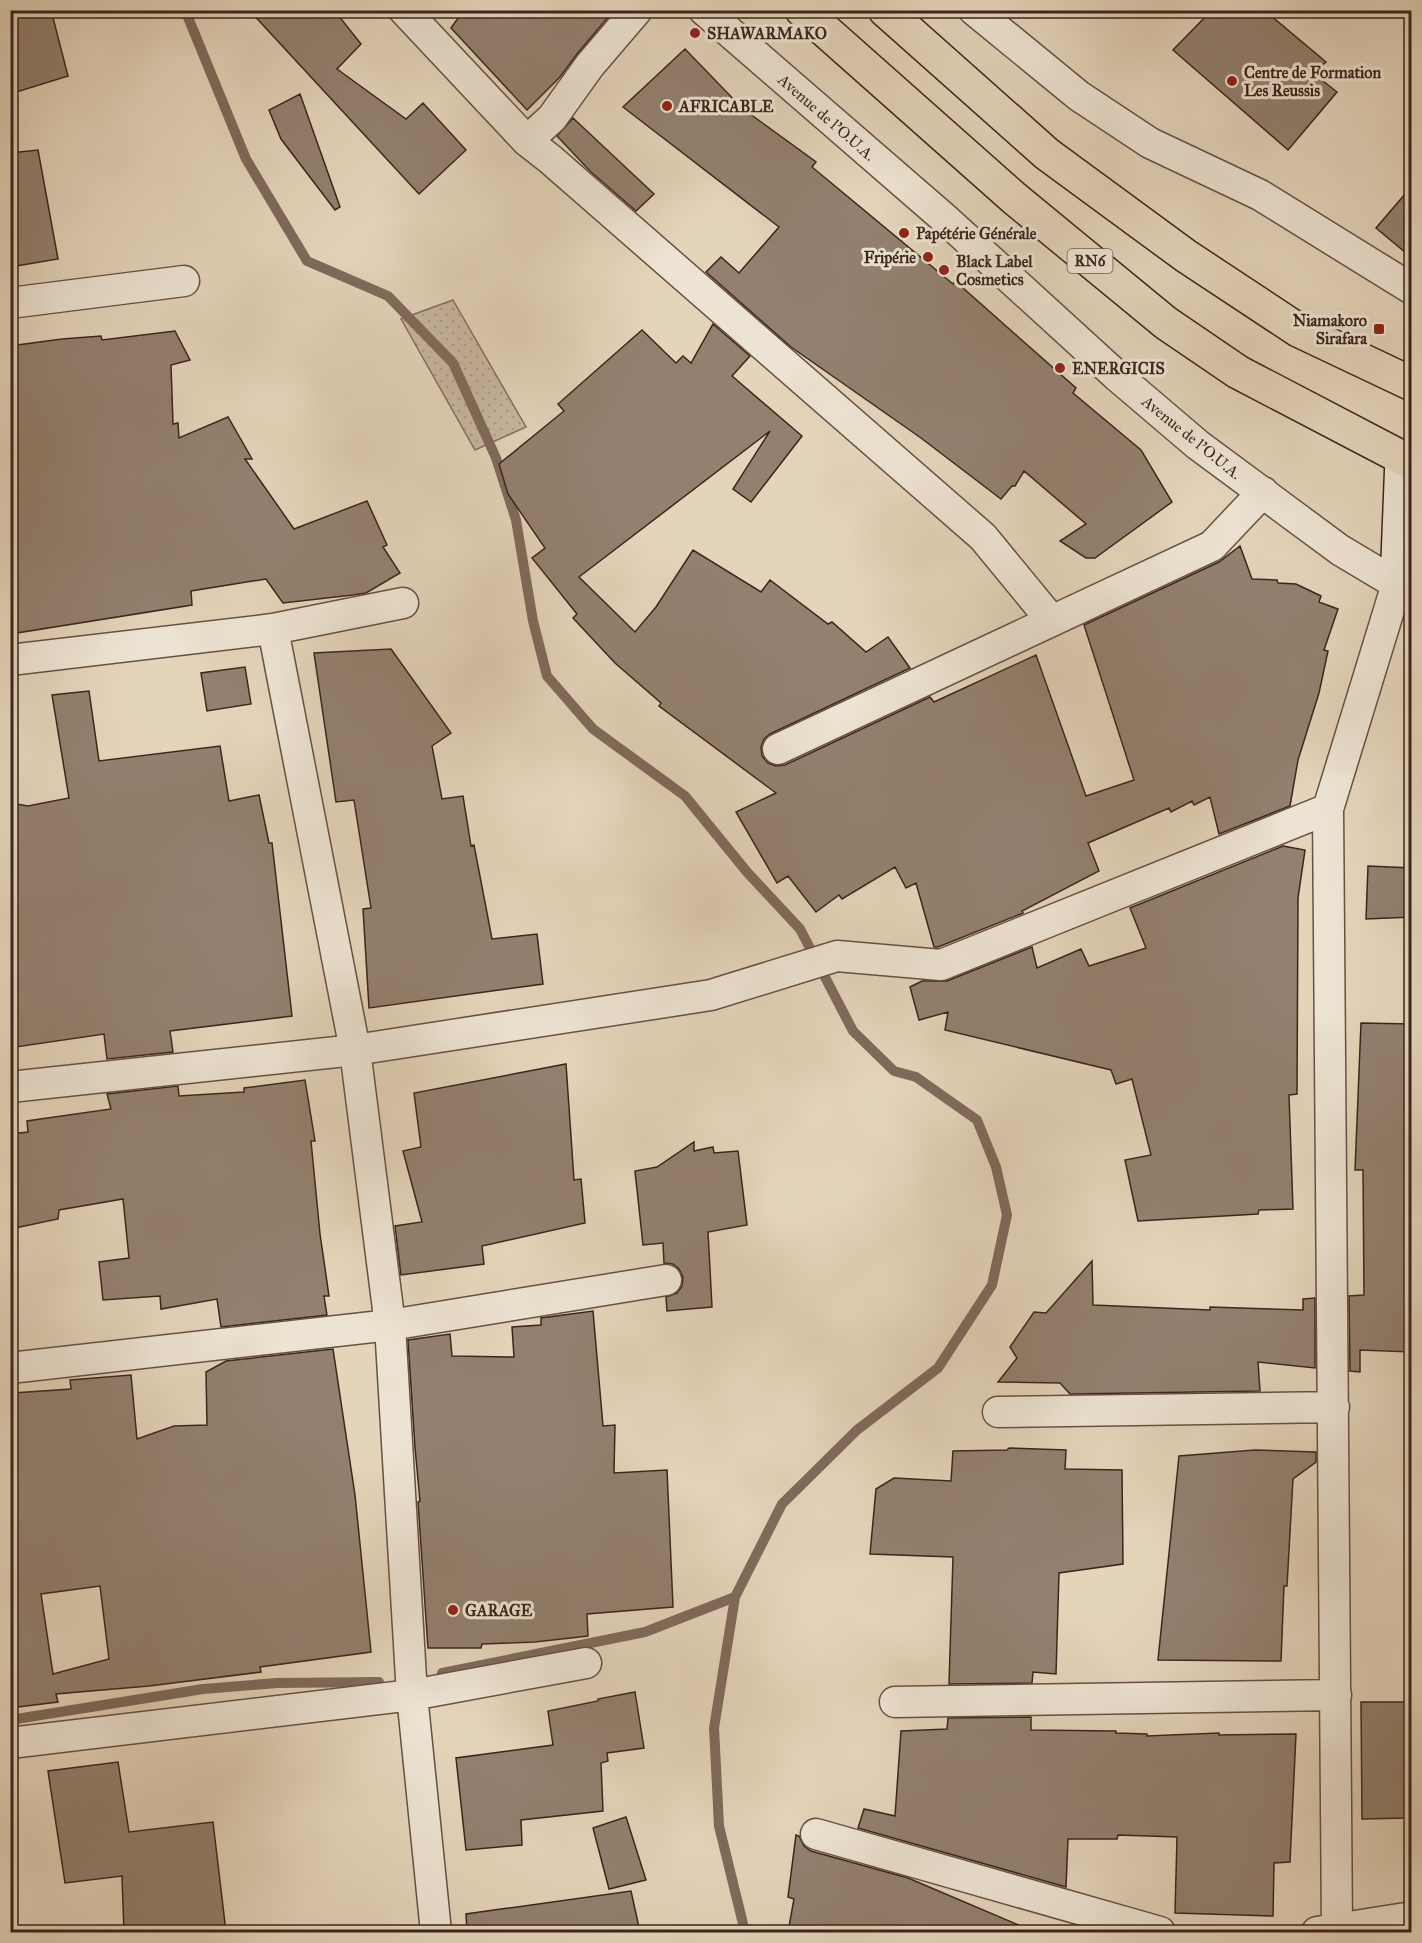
<svg xmlns="http://www.w3.org/2000/svg" width="1422" height="1943" font-family="'IM FELL Great Primer',serif">
	<style>
		.grass { fill: url(#grass-dots); stroke: #826e5e; stroke-width: 1.5 }
		.lines { fill: none; stroke-linecap: round; stroke-linejoin: round }
		.stream { stroke: #7f6a5b; stroke-width: 10 }
		.building { fill: #93806f; stroke: #3c251d; stroke-width: 1.5; fill-rule: evenodd }
		.street-casing { stroke: #665144; stroke-width: 33 }
		.secondary-casing { stroke: #3c251d; stroke-width: 36 }
		.highway-casing { stroke: #3c251d; stroke-width: 36 }
		.street { stroke: #ede3d2; stroke-width: 30 }
		.secondary { stroke: #ede3d2; stroke-width: 33 }
		.highway { stroke: #e4d4ba; stroke-width: 33 }
		.poi-dot { fill: #8f2418; stroke: #ede3d2; stroke-width: 2 }
		.labels { text-anchor: middle; stroke-width: 6; stroke-linejoin: round; paint-order: stroke }
		.shield { fill: #ede3d2; stroke: #715e53; stroke-width: 1.5 }
		.shield-label { font-size: 15px; font-weight: bold; fill: #3c251d }
		.poi-label { font-size: 16px; font-weight: bold; fill: #3c251d; stroke: #ede3d2; text-anchor: start }
		.street-label { font-size: 16px; fill: #3c251d; stroke: #ede3d2 }
	</style>
	<defs>
		<pattern id="grass-dots" width="8" height="8" patternUnits="userSpaceOnUse" patternTransform="scale(1.5)"><rect width="8" height="8" fill="#c7b69f"/><path d="M2 2h.1M6 6h.1" fill="none" stroke="#ac9c88" stroke-width="1.8" stroke-linecap="round"/></pattern>
	</defs>
	<rect width="100%" height="100%" fill="#e4d4ba"/>
	<filter id="stains"><feTurbulence type="fractalNoise" baseFrequency=".00333" numOctaves="4"/><feColorMatrix values="0 0 0 0 .2 0 0 0 0 .09 0 0 0 0 .02 0 0 0 .5 -.17"/></filter>
	<radialGradient id="worn" r=".72"><stop offset=".6" stop-color="#630" stop-opacity="0"/><stop offset="1" stop-color="#630" stop-opacity=".3"/></radialGradient>
	<!-- grass -->
	<path class="grass" d="M 453,300 L 526,427 L 475,450 L 401,319 Z"/>
	<g class="lines">
		<!-- stream -->
		<path class="stream" d="M 185,10 L 246,159 L 307,261 L 388,296 L 453,363 L 496,458 L 516,520 L 533,621 L 547,676 L 593,729 L 685,796 L 747,872 L 800,929 L 853,1031 L 894,1071 L 916,1077 L 977,1120 L 996,1167 L 1007,1215 L 992,1285 L 938,1368 L 857,1430 L 782,1504 L 735,1597 L 714,1728 L 719,1826 L 745,1932
			M 442,1673 L 645,1632 L 735,1597
			M 10,1720 L 203,1689 L 277,1683 L 379,1682"/>
	</g>
	<!-- building -->
	<path class="building" d="M 10,10 L 51,10 L 68,76 L 10,94 Z
		M 249,10 L 334,10 L 361,44 L 337,69 L 406,119 L 423,103 L 466,150 L 419,194 Z
		M 464,10 L 614,10 L 577,54 L 560,77 L 527,110 L 451,28 Z
		M 1212,10 L 1264,10 L 1326,62 L 1313,73 L 1337,92 L 1288,150 L 1173,50 Z
		M 685,49 L 742,108 L 816,162 L 812,167 L 953,284 L 955,281 L 1076,388 L 1073,393 L 1141,450 L 1172,502 L 1095,558 L 1086,558 L 1060,541 L 1086,524 L 1024,471 L 1015,486 L 1012,486 L 1001,499 L 921,438 L 791,347 L 706,272 L 721,257 L 739,273 L 779,227 L 623,107 Z
		M 300,94 L 340,207 L 335,210 L 281,139 L 269,110 Z
		M 573,118 L 654,194 L 636,211 L 590,171 L 557,136 Z
		M 38,150 L 58,259 L 10,267 L 10,153 Z
		M 1412,186 L 1412,258 L 1376,228 Z
		M 713,324 L 750,356 L 732,376 L 802,436 L 751,502 L 733,489 L 770,431 L 579,577 L 635,632 L 656,607 L 693,550 L 761,592 L 770,580 L 828,624 L 832,622 L 866,652 L 888,637 L 910,668 L 770,734 L 764,739 L 761,747 L 762,756 L 768,763 L 776,766 L 785,765 L 930,697 L 934,702 L 1036,655 L 1086,796 L 1134,780 L 1084,625 L 1219,562 L 1240,546 L 1252,579 L 1277,580 L 1278,583 L 1296,584 L 1321,596 L 1319,602 L 1338,609 L 1324,650 L 1328,651 L 1319,693 L 1298,760 L 1290,806 L 1219,834 L 1210,797 L 1194,805 L 1192,801 L 1171,812 L 1169,808 L 1088,843 L 1099,871 L 1022,911 L 1023,913 L 938,947 L 934,947 L 916,883 L 906,888 L 895,867 L 842,899 L 839,895 L 816,912 L 788,876 L 777,883 L 736,812 L 776,793 L 659,706 L 661,703 L 615,663 L 573,618 L 577,614 L 532,558 L 545,548 L 508,494 L 499,464 L 564,411 L 558,404 L 642,330 L 676,363 L 683,356 L 691,363 Z
		M 175,331 L 190,360 L 171,365 L 173,424 L 178,423 L 179,438 L 228,417 L 252,459 L 245,459 L 294,529 L 367,501 L 387,545 L 383,547 L 400,573 L 366,593 L 353,595 L 283,603 L 266,579 L 191,591 L 192,605 L 10,634 L 10,346 L 62,339 L 101,336 L 102,340 Z
		M 391,649 L 451,733 L 432,746 L 442,799 L 463,796 L 471,846 L 474,845 L 492,939 L 537,934 L 543,984 L 369,1008 L 363,909 L 371,908 L 354,800 L 336,802 L 314,653 Z
		M 245,667 L 251,704 L 207,711 L 201,673 Z
		M 89,691 L 99,761 L 220,746 L 229,801 L 259,795 L 269,843 L 272,843 L 292,1016 L 170,1031 L 173,1052 L 107,1059 L 104,1034 L 16,1047 L 10,1004 L 10,803 L 28,806 L 69,798 L 52,695 Z
		M 1283,846 L 1305,850 L 1298,898 L 1297,1094 L 1289,1095 L 1293,1209 L 1259,1210 L 1258,1214 L 1138,1221 L 1125,1160 L 1151,1155 L 1132,1079 L 1116,1084 L 1111,1070 L 945,1030 L 948,1012 L 919,1020 L 910,987 L 922,981 L 947,981 L 1032,947 L 1037,968 L 1081,949 L 1089,966 L 1146,948 L 1130,908 Z
		M 1368,866 L 1412,868 L 1412,917 L 1366,919 Z
		M 1361,1023 L 1412,1024 L 1412,1352 L 1360,1350 L 1360,1372 L 1350,1371 L 1349,1296 L 1364,1295 L 1363,1170 L 1355,1170 Z
		M 566,1064 L 574,1180 L 581,1179 L 585,1223 L 482,1246 L 484,1264 L 401,1275 L 395,1226 L 422,1222 L 403,1151 L 421,1147 L 414,1093 Z
		M 305,1080 L 315,1141 L 311,1141 L 320,1234 L 329,1296 L 324,1296 L 327,1315 L 221,1327 L 217,1299 L 161,1309 L 160,1296 L 103,1300 L 99,1262 L 129,1258 L 123,1199 L 59,1210 L 58,1219 L 10,1229 L 10,1134 L 28,1132 L 27,1121 L 111,1109 L 107,1094 L 178,1086 L 179,1096 L 244,1092 L 244,1088 Z
		M 694,1142 L 694,1151 L 713,1147 L 714,1153 L 738,1151 L 747,1225 L 708,1232 L 712,1307 L 667,1311 L 666,1297 L 677,1293 L 682,1286 L 683,1277 L 679,1269 L 673,1264 L 664,1263 L 663,1243 L 643,1245 L 635,1171 L 657,1167 Z
		M 1092,1261 L 1093,1305 L 1210,1310 L 1210,1307 L 1303,1310 L 1303,1299 L 1315,1298 L 1315,1368 L 1258,1362 L 1260,1391 L 1070,1394 L 1060,1383 L 998,1382 L 1017,1358 L 1010,1347 L 1034,1312 L 1046,1313 Z
		M 593,1311 L 603,1426 L 615,1425 L 614,1473 L 667,1470 L 673,1607 L 587,1614 L 588,1636 L 535,1642 L 482,1644 L 481,1648 L 428,1648 L 418,1502 L 420,1501 L 415,1448 L 408,1340 L 450,1334 L 452,1356 L 514,1357 L 512,1327 L 541,1325 L 541,1318 Z
		M 333,1349 L 355,1495 L 371,1652 L 260,1667 L 261,1672 L 149,1686 L 56,1694 L 58,1702 L 10,1708 L 10,1514 L 16,1513 L 12,1421 L 15,1421 L 13,1393 L 71,1389 L 70,1380 L 131,1375 L 137,1439 L 174,1426 L 207,1425 L 206,1372 L 226,1361 ZM 100,1586 L 109,1659 L 53,1674 L 41,1594 Z
		M 1009,1448 L 1066,1450 L 1065,1469 L 1122,1470 L 1123,1564 L 1059,1573 L 1056,1674 L 1033,1672 L 1032,1683 L 949,1684 L 953,1557 L 870,1554 L 876,1489 L 894,1478 L 951,1481 L 953,1451 L 1007,1450 Z
		M 1255,1450 L 1316,1452 L 1316,1462 L 1293,1479 L 1287,1586 L 1284,1586 L 1281,1661 L 1158,1660 L 1179,1456 Z
		M 635,1692 L 644,1748 L 607,1753 L 608,1761 L 601,1763 L 603,1811 L 521,1820 L 522,1845 L 466,1850 L 456,1758 L 553,1745 L 548,1711 L 598,1701 L 598,1699 Z
		M 1361,1702 L 1406,1702 L 1408,1818 L 1362,1819 Z
		M 1031,1717 L 1031,1730 L 1116,1731 L 1116,1733 L 1147,1734 L 1147,1736 L 1219,1733 L 1219,1735 L 1296,1734 L 1290,1862 L 1274,1863 L 1273,1916 L 1175,1913 L 1177,1837 L 1118,1835 L 1117,1839 L 1068,1839 L 1066,1887 L 858,1828 L 864,1809 L 895,1816 L 901,1731 L 947,1729 L 948,1718 Z
		M 118,1762 L 129,1832 L 213,1822 L 226,1932 L 124,1932 L 122,1876 L 65,1883 L 48,1771 Z
		M 626,1817 L 646,1880 L 609,1889 L 593,1828 Z
		M 796,1835 L 799,1836 L 804,1846 L 811,1851 L 908,1878 L 1035,1932 L 788,1932 L 794,1899 L 788,1897 Z
		M 631,1891 L 640,1932 L 467,1932 L 466,1914 Z"/>
	<g class="lines">
		<defs>
			<path id="street" d="M 404,10 L 527,141
				M 637,10 L 590,65 L 552,118 L 527,141 L 550,159 L 983,537 L 1052,621
				M 974,10 L 1079,96 L 1150,143 L 1260,195 L 1412,289
				M 10,303 L 184,281
				M 273,629 L 355,1050 L 390,1325 L 412,1695 L 436,1932
				M 10,660 L 273,629 L 403,603
				M 778,749 L 1212,546 L 1263,492
				M 1328,809 L 1337,1930
				M 10,1087 L 355,1050 L 711,995 L 837,956 L 941,965 L 1328,809 L 1397,584 L 1340,550 L 1198,445 L 1117,376 L 944,218 L 704,10
				M 10,1368 L 390,1325 L 666,1280
				M 998,1412 L 1334,1407
				M 895,1702 L 1336,1695
				M 10,1743 L 412,1695 L 586,1663
				M 816,1834 L 1160,1932
				M 1317,1932 L 1412,1917"/>
			<path id="secondary" d="M 1402,458 L 1397,584 L 1412,595"/>
			<path id="highway" d="M 802,10 L 1014,198 L 1166,323 L 1238,372 L 1412,463
				M 885,10 L 1047,154 L 1186,256 L 1298,330 L 1412,384"/>
		</defs>
		<!-- street casing -->
		<use href="#street" class="street-casing"/>
		<!-- secondary casing -->
		<use href="#secondary" class="secondary-casing"/>
		<!-- highway casing -->
		<use href="#highway" class="highway-casing"/>
		<!-- street -->
		<use href="#street" class="street"/>
		<!-- secondary -->
		<use href="#secondary" class="secondary"/>
		<!-- highway -->
		<use href="#highway" class="highway"/>
	</g>
	<!-- markers -->
	<g class="poi-dot">
		<circle cx="695" cy="33" r="6"/>
		<circle cx="1232" cy="81" r="6"/>
		<circle cx="667" cy="106" r="6"/>
		<circle cx="904" cy="233" r="6"/>
		<circle cx="928" cy="257" r="6"/>
		<circle cx="944" cy="270" r="6"/>
		<rect x="1373" y="323" width="12" height="12" rx="3"/>
		<circle cx="1060" cy="368" r="6"/>
		<circle cx="453" cy="1610" r="6"/>
	</g>
	<g class="labels">
		<!-- shield labels -->
		<rect class="shield" x="1067.5" y="249" width="45" height="24" rx="4.5"/>
		<g class="shield-label">
			<text x="1090" y="266">RN6</text>
		</g>
		<!-- poi labels -->
		<g class="poi-label">
			<text x="707" y="39">SHAWARMAKO</text>
			<text x="1244" y="78">Centre de Formation<tspan x="1244" dy="18">Les Reussis</tspan></text>
			<text x="679" y="112">AFRICABLE</text>
			<text x="916" y="239">Papétérie Générale</text>
			<text x="916" y="263" text-anchor="end">Fripérie</text>
			<text x="956" y="267">Black Label<tspan x="956" dy="18">Cosmetics</tspan></text>
			<text x="1367" y="326" text-anchor="end">Niamakoro<tspan x="1367" dy="18">Sirafara</tspan></text>
			<text x="1072" y="374">ENERGICIS</text>
			<text x="465" y="1616">GARAGE</text>
		</g>
		<!-- street labels -->
		<g class="street-label">
			<text transform="translate(827 117) rotate(41)" y="6">Avenue de l'O.U.A.</text>
			<text transform="translate(1192 437) rotate(39)" y="6">Avenue de l'O.U.A.</text>
		</g>
	</g>
	<!-- margin -->
	<rect width="1422" height="1943" fill="none" stroke="#e4d4ba" stroke-width="36"/>
	<rect x="12" y="12" width="1398" height="1919" fill="none" stroke="#3c251d" stroke-width="3"/>
	<rect x="18" y="18" width="1386" height="1907" fill="none" stroke="#3c251d" stroke-width="1.5"/>
	<rect width="100%" height="100%" filter="url(#stains)"/>
	<rect width="100%" height="100%" fill="url(#worn)"/>
</svg>
